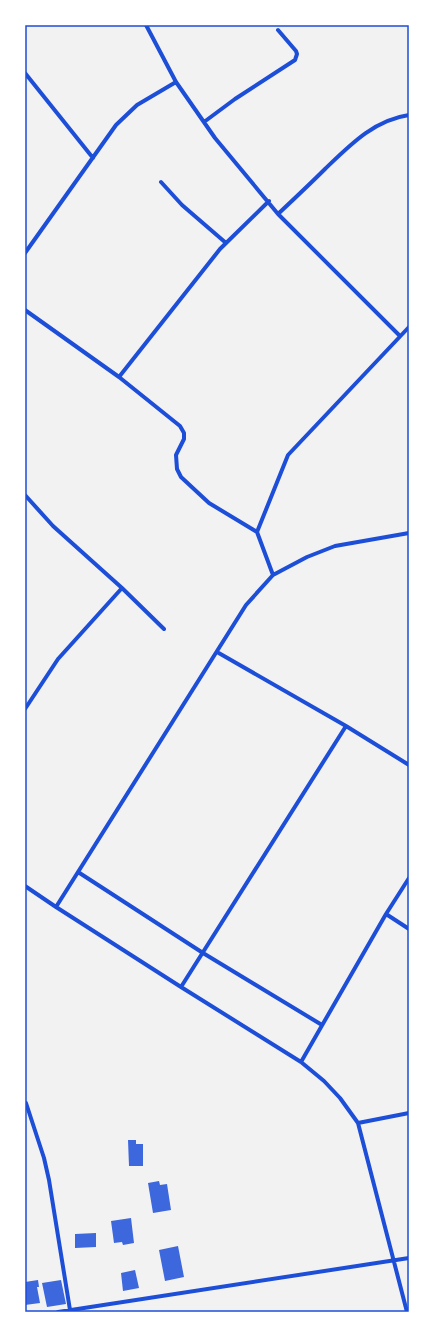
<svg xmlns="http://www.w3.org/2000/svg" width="434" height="1337" font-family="'Open Sans',sans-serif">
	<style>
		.building { fill: #3d67dc }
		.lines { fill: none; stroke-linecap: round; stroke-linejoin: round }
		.minor { stroke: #1d4ed8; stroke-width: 4 }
		.neatline { fill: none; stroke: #1d4ed8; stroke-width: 1.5 }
	</style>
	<rect width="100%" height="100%" fill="#f2f2f2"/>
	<!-- building -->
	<path class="building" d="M 128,1140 L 136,1140 L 136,1144 L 143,1144 L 143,1166 L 129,1166 Z
		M 159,1181 L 160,1185 L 167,1184 L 171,1210 L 153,1213 L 148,1183 Z
		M 131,1218 L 134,1243 L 123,1245 L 122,1242 L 114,1243 L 111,1221 Z
		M 96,1233 L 96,1247 L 75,1248 L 75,1234 Z
		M 178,1246 L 184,1277 L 165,1281 L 159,1250 Z
		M 135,1270 L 139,1288 L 123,1291 L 121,1273 Z
		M 38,1280 L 39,1287 L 37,1287 L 40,1303 L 25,1305 L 25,1282 Z
		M 61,1280 L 66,1304 L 47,1307 L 42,1283 Z"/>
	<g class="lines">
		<!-- minor -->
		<path class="minor" d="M 146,25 L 176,82 L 215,138 L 278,214 L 400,336
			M 25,73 L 93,158
			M 204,122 L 235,99 L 295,60 L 297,54 L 296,51 L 278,30
			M 161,182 L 182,205 L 226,243
			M 278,214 C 294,199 310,184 325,169 C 350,145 374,120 409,115
			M 25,253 L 116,125 L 137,105 L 176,82
			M 25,310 L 119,377 L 180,426 L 184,433 L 184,439 L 176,455 L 177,469 L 181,477 L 209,503 L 257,532
			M 119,377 L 220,249 L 269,201
			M 25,495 L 53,526 L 122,588 L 164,629
			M 273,575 L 257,532 L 288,455 L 409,327
			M 217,652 L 346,726 L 409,765
			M 25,709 L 58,659 L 122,588
			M 78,872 L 203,953 L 322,1025
			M 25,886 L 56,907 L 181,987 L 301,1062 L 324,1081 L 340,1098 L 358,1123 L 407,1312
			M 56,907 L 246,605 L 273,575 L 307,557 L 335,546 L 409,533
			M 386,914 L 409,929
			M 181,987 L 346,726
			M 301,1062 L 386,914 L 409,878
			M 26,1103 L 44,1158 L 49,1180 L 70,1310
			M 358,1123 L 409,1113
			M 58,1312 L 409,1258"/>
	</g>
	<!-- border -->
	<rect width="434" height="1337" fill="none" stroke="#ffffff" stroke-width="52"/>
	<rect x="26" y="26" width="382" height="1285" class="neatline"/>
</svg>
